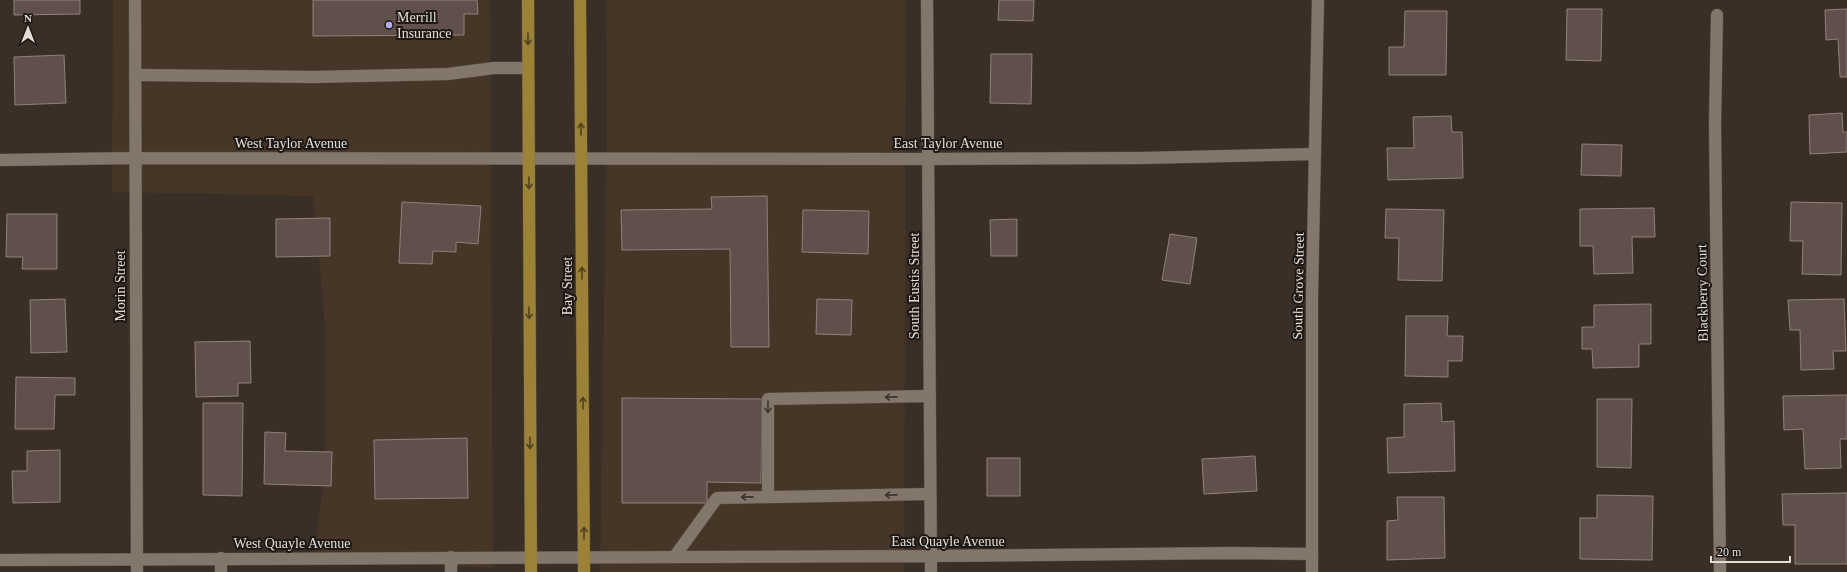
<svg xmlns="http://www.w3.org/2000/svg" width="1847" height="572" font-family="'Times New Roman',serif">
	<style>
		.built { fill: #463627 }
		.building { fill: #60504c; stroke: #92807b }
		.lines { fill: none; stroke-linecap: round; stroke-linejoin: round }
		.service-casing { stroke: #584e46; stroke-width: 13 }
		.minor-casing { stroke: #584e46; stroke-width: 13 }
		.tertiary-casing { stroke: #584e46; stroke-width: 13 }
		.primary-casing { stroke: #584e46; stroke-width: 13 }
		.service { stroke: #83776b; stroke-width: 12 }
		.minor { stroke: #83776b; stroke-width: 12 }
		.tertiary { stroke: #83776b; stroke-width: 12 }
		.primary { stroke: #9c8235; stroke-width: 12 }
		.oneway { stroke: #504221 }
		.oneway2 { stroke: #3c342e }
		.poi-dot { fill: #b2adf9; stroke: #1d1814; stroke-width: 1.5 }
		.labels { text-anchor: middle; stroke-width: 4; stroke-linejoin: round; paint-order: stroke }
		.poi-label { font-size: 14px; fill: #e4dcd6; stroke: #1d1814; text-anchor: start }
		.street-label { font-size: 14px; fill: #e4dcd6; stroke: #1d1814 }
	</style>
	<rect width="100%" height="100%" fill="#3a2f26"/>
	<!-- built -->
	<path class="built" d="M 113,0 L 490,0 L 493,568 L 314,559 L 325,469 L 325,324 L 313,196 L 112,192 Z
		M 606,0 L 906,0 L 904,572 L 600,572 L 607,117 Z"/>
	<!-- building -->
	<path class="building" d="M 14,0 L 80,0 L 80,14 L 14,15 Z
		M 313,0 L 477,0 L 478,14 L 464,14 L 464,35 L 313,36 Z
		M 999,0 L 1034,0 L 1033,21 L 998,20 Z
		M 1567,9 L 1602,9 L 1601,61 L 1566,60 Z
		M 1847,9 L 1847,77 L 1840,77 L 1838,39 L 1826,40 L 1825,10 Z
		M 1405,11 L 1447,11 L 1446,75 L 1389,75 L 1389,47 L 1404,47 Z
		M 991,54 L 1032,54 L 1031,104 L 990,103 Z
		M 64,55 L 66,103 L 15,105 L 14,57 Z
		M 1842,113 L 1843,132 L 1847,132 L 1847,152 L 1810,154 L 1809,115 Z
		M 1451,116 L 1452,132 L 1462,132 L 1463,178 L 1388,180 L 1387,148 L 1414,148 L 1413,117 Z
		M 1582,144 L 1622,145 L 1621,176 L 1581,175 Z
		M 767,196 L 769,347 L 731,347 L 730,249 L 622,250 L 621,210 L 712,209 L 711,197 Z
		M 402,202 L 481,206 L 478,244 L 456,242 L 456,252 L 433,251 L 432,264 L 399,263 Z
		M 1791,202 L 1842,203 L 1841,275 L 1802,274 L 1803,241 L 1790,241 Z
		M 1654,208 L 1655,237 L 1632,237 L 1633,273 L 1594,274 L 1593,246 L 1580,246 L 1580,209 Z
		M 1386,209 L 1444,210 L 1442,281 L 1398,280 L 1399,238 L 1385,238 Z
		M 803,210 L 869,211 L 868,254 L 802,252 Z
		M 7,214 L 57,214 L 57,269 L 22,269 L 23,257 L 6,257 Z
		M 330,218 L 330,256 L 276,257 L 276,219 Z
		M 1017,219 L 1017,256 L 991,256 L 990,220 Z
		M 1170,234 L 1197,238 L 1190,284 L 1162,280 Z
		M 65,299 L 67,352 L 31,353 L 30,300 Z
		M 817,299 L 852,300 L 851,335 L 816,334 Z
		M 1844,299 L 1846,351 L 1833,351 L 1834,369 L 1801,370 L 1800,330 L 1790,330 L 1788,300 Z
		M 1651,304 L 1651,344 L 1639,344 L 1639,367 L 1593,368 L 1592,349 L 1582,349 L 1582,327 L 1594,327 L 1594,305 Z
		M 1406,316 L 1448,316 L 1447,336 L 1463,336 L 1462,361 L 1448,361 L 1448,377 L 1405,376 Z
		M 250,341 L 251,383 L 238,383 L 238,396 L 196,397 L 195,342 Z
		M 16,377 L 75,378 L 75,395 L 55,395 L 54,429 L 15,429 Z
		M 1847,395 L 1847,439 L 1840,439 L 1841,468 L 1805,469 L 1803,429 L 1784,430 L 1783,396 Z
		M 622,398 L 762,399 L 761,483 L 707,482 L 707,503 L 622,503 Z
		M 1597,399 L 1632,399 L 1631,468 L 1597,467 Z
		M 203,403 L 243,403 L 242,496 L 203,495 Z
		M 1441,403 L 1442,422 L 1454,421 L 1455,471 L 1388,473 L 1387,438 L 1404,437 L 1404,404 Z
		M 265,432 L 286,433 L 285,451 L 332,452 L 331,486 L 264,484 Z
		M 467,438 L 468,498 L 375,499 L 374,440 Z
		M 60,450 L 60,502 L 13,503 L 12,471 L 27,471 L 27,451 Z
		M 1255,456 L 1257,491 L 1204,494 L 1202,459 Z
		M 987,458 L 1020,458 L 1020,496 L 987,496 Z
		M 1847,493 L 1847,564 L 1795,564 L 1795,525 L 1783,525 L 1782,494 Z
		M 1597,495 L 1653,496 L 1652,560 L 1580,559 L 1580,518 L 1597,518 Z
		M 1397,497 L 1444,497 L 1445,558 L 1387,560 L 1387,521 L 1398,520 Z"/>
	<g class="lines">
		<defs>
			<path id="service" d="M 135,75 L 313,77 L 448,74 L 494,68 L 528,68
				M 768,497 L 768,399 L 930,396
				M 675,556 L 717,498 L 930,494
				M 221,558 L 221,572
				M 451,572 L 451,557"/>
			<path id="minor" d="M 135,0 L 137,572
				M 927,0 L 931,572
				M 1717,15 L 1715,124 L 1720,572
				M 0,160 L 135,158 L 928,159 L 1141,158 L 1315,154
				M 0,560 L 931,556 L 1232,553 L 1312,554"/>
			<path id="tertiary" d="M 1312,572 L 1312,297 L 1318,0"/>
			<path id="primary" d="M 528,0 L 531,572
				M 580,0 L 584,572"/>
		</defs>
		<!-- service casing -->
		<use href="#service" class="service-casing"/>
		<!-- minor casing -->
		<use href="#minor" class="minor-casing"/>
		<!-- tertiary casing -->
		<use href="#tertiary" class="tertiary-casing"/>
		<!-- primary casing -->
		<use href="#primary" class="primary-casing"/>
		<!-- service -->
		<use href="#service" class="service"/>
		<!-- minor -->
		<use href="#minor" class="minor"/>
		<!-- tertiary -->
		<use href="#tertiary" class="tertiary"/>
		<!-- primary -->
		<use href="#primary" class="primary"/>
	</g>
	<!-- one-way arrows -->
	<defs><path id="oneway-shaft" d="M-6 0H5M1.5-3L5.5 0L1.5 3" fill="none" stroke-width="1.6" stroke-linecap="round" stroke-linejoin="round"/></defs>
	<g class="oneway">
		<use href="#oneway-shaft" transform="translate(528 39) rotate(90)"/>
		<use href="#oneway-shaft" transform="translate(581 129) rotate(-90)"/>
		<use href="#oneway-shaft" transform="translate(529 183) rotate(90)"/>
		<use href="#oneway-shaft" transform="translate(582 273) rotate(-90)"/>
		<use href="#oneway-shaft" transform="translate(529 313) rotate(90)"/>
		<use href="#oneway-shaft" transform="translate(583 403) rotate(-90)"/>
		<use href="#oneway-shaft" transform="translate(530 443) rotate(90)"/>
		<use href="#oneway-shaft" transform="translate(584 533) rotate(-90)"/>
	</g>
	<g class="oneway2">
		<use href="#oneway-shaft" transform="translate(891 397) rotate(179)"/>
		<use href="#oneway-shaft" transform="translate(768 407) rotate(90)"/>
		<use href="#oneway-shaft" transform="translate(891 495) rotate(179)"/>
		<use href="#oneway-shaft" transform="translate(747 497) rotate(179)"/>
	</g>
	<!-- markers -->
	<circle class="poi-dot" cx="389" cy="25" r="4"/>
	<g class="labels">
		<!-- poi labels -->
		<g class="poi-label">
			<text x="397" y="22">Merrill<tspan x="397" dy="16">Insurance</tspan></text>
		</g>
		<!-- street labels -->
		<g class="street-label">
			<text x="291" y="148">West Taylor Avenue</text>
			<text x="948" y="148">East Taylor Avenue</text>
			<text transform="translate(120 286) rotate(-90)" y="5">Morin Street</text>
			<text transform="translate(567 286) rotate(-90)" y="5">Bay Street</text>
			<text transform="translate(914 286) rotate(-90)" y="5">South Eustis Street</text>
			<text transform="translate(1298 286) rotate(-89)" y="5">South Grove Street</text>
			<text transform="translate(1702 293) rotate(-91)" y="5">Blackberry Court</text>
			<text x="948" y="546">East Quayle Avenue</text>
			<text x="292" y="548">West Quayle Avenue</text>
		</g>
	</g>
	<!-- north arrow -->
	<g transform="translate(28 28)" stroke="#1d1814" stroke-width="3" paint-order="stroke">
	<path d="M0-3L7 15L0 10L-7 15Z" fill="#e4dcd6"/>
	<text y="-6" font-size="11" font-weight="bold" text-anchor="middle" fill="#e4dcd6">N</text>
	</g>
	<!-- scale -->
	<path d="M1711 556v6h79v-6" fill="none" stroke="#e4dcd6" stroke-width="2"/>
	<text x="1717" y="556" font-size="12" fill="#e4dcd6" stroke="#1d1814" stroke-width="3" paint-order="stroke">20 m</text>
</svg>
